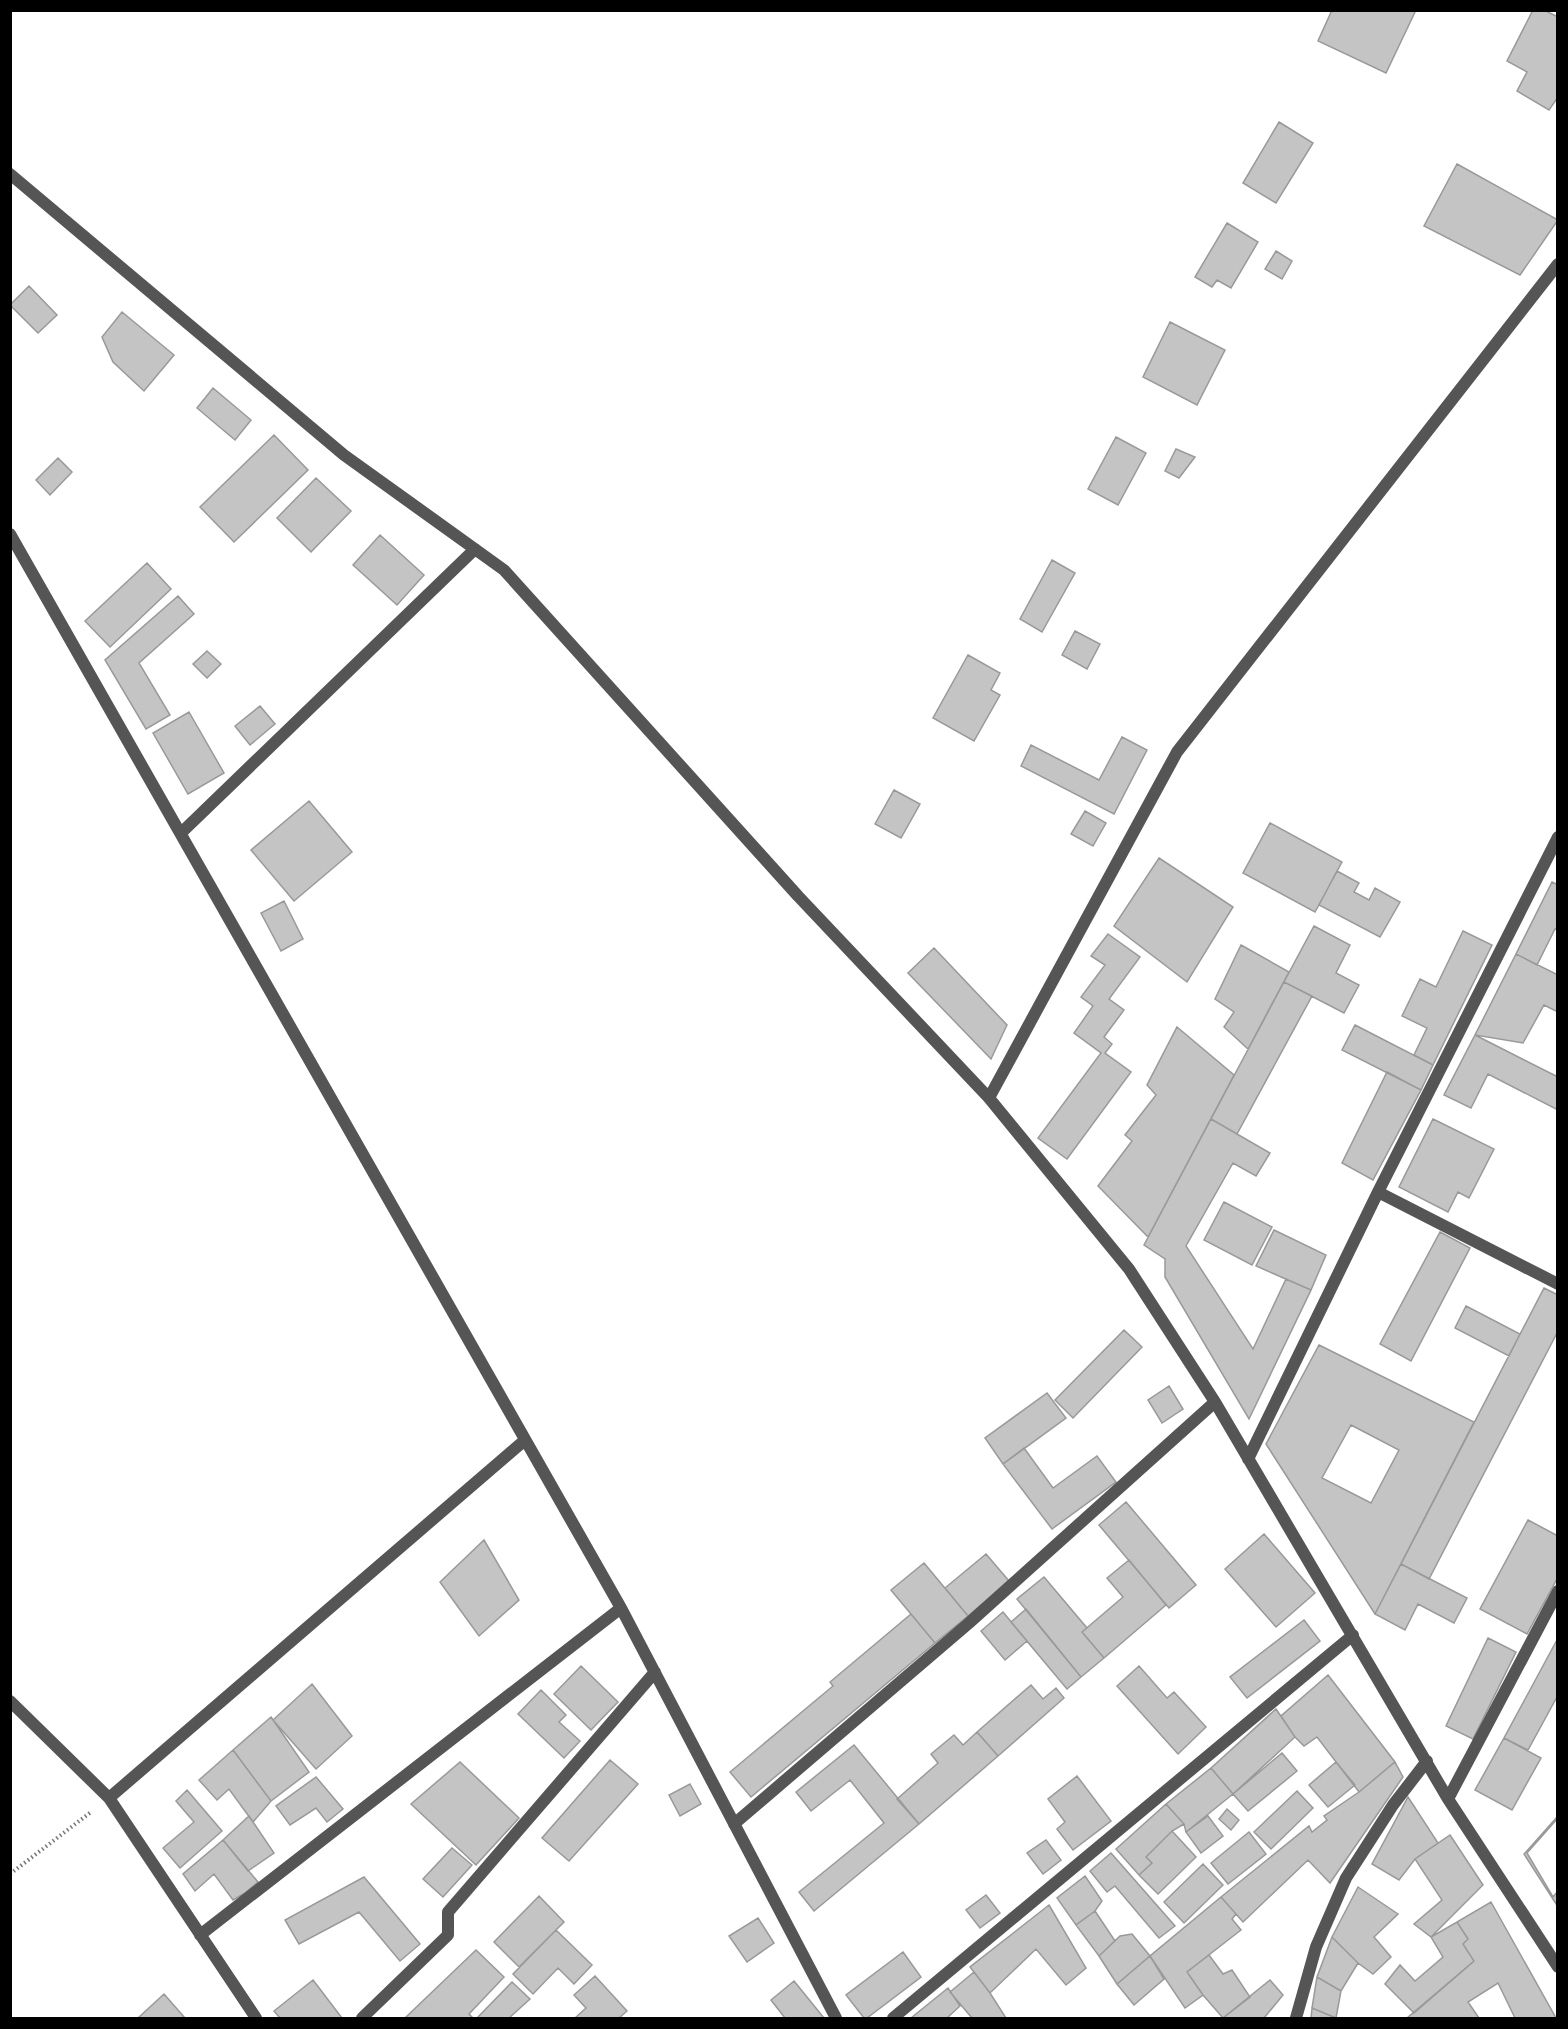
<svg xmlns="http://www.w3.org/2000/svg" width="1568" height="2029" font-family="'Roboto Condensed',sans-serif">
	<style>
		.building { fill: #c4c4c4; stroke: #999; stroke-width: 1.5; fill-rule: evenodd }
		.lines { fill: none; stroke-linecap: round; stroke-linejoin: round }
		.path { stroke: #777; stroke-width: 4; stroke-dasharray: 1.5 3; stroke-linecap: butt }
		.minor { stroke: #555; stroke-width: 12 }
	</style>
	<rect width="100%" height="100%" fill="#fff"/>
	<!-- building -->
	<path class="building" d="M 1332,10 L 1416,10 L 1386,73 L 1318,41 Z
		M 1533,10 L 1544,10 L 1558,17 L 1558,97 L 1549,110 L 1517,91 L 1527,72 L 1507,61 Z
		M 1279,122 L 1313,143 L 1276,203 L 1243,183 Z
		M 1457,164 L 1558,220 L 1520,275 L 1424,226 Z
		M 1227,223 L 1258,242 L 1231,288 L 1217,280 L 1212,287 L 1195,277 Z
		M 1276,251 L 1292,261 L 1282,279 L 1265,269 Z
		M 29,286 L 57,315 L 38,333 L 10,305 Z
		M 122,312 L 174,355 L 144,391 L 113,362 L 102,337 Z
		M 1170,322 L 1225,350 L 1197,405 L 1143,377 Z
		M 213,388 L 251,420 L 235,440 L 197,408 Z
		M 274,435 L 308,470 L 234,542 L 200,507 Z
		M 1116,437 L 1146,453 L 1118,505 L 1088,489 Z
		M 1176,449 L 1195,457 L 1179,478 L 1165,471 Z
		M 58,458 L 72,472 L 50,495 L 36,480 Z
		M 316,478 L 351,511 L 311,552 L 277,518 Z
		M 380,535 L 424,575 L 397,605 L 353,565 Z
		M 1052,560 L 1075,573 L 1042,632 L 1020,619 Z
		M 147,563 L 171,589 L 110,647 L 85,621 Z
		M 178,596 L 194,614 L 139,663 L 170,715 L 146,729 L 105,660 Z
		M 1075,631 L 1100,644 L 1087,669 L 1062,655 Z
		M 207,651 L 221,664 L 207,678 L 193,664 Z
		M 968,655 L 1000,673 L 991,690 L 1000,695 L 974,741 L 933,718 Z
		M 260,706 L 275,724 L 250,745 L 235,726 Z
		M 189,712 L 224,773 L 188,794 L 153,733 Z
		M 1122,737 L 1147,750 L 1114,814 L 1021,766 L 1031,745 L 1099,780 Z
		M 894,790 L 920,804 L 901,838 L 875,824 Z
		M 309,801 L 352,852 L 294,901 L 251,850 Z
		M 1085,811 L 1106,823 L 1093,846 L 1071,834 Z
		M 1270,823 L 1342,862 L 1315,912 L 1243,873 Z
		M 1159,858 L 1233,907 L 1187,982 L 1114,926 Z
		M 1337,871 L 1359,883 L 1354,892 L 1369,900 L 1375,888 L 1400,902 L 1380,937 L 1319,905 Z
		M 1552,882 L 1558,885 L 1558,930 L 1555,929 L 1537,965 L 1516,954 Z
		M 284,901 L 303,939 L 281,951 L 261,913 Z
		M 1314,926 L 1350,945 L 1336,973 L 1359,985 L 1344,1013 L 1284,982 Z
		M 1463,931 L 1492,945 L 1433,1065 L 1414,1055 L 1427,1028 L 1402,1016 L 1420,979 L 1436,987 Z
		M 1108,934 L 1140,957 L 1109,999 L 1124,1010 L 1104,1037 L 1112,1044 L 1105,1053 L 1131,1072 L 1067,1159 L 1038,1138 L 1101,1053 L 1074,1033 L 1093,1006 L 1081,997 L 1105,965 L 1091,956 Z
		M 1241,945 L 1289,972 L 1248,1049 L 1224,1027 L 1234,1012 L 1215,999 Z
		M 934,948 L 1007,1025 L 991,1059 L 908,973 Z
		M 1516,954 L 1558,975 L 1558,1012 L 1544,1005 L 1523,1043 L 1475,1035 Z
		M 1284,982 L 1312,996 L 1237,1134 L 1211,1119 Z
		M 1355,1025 L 1433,1065 L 1421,1090 L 1342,1050 Z
		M 1177,1027 L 1234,1075 L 1148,1237 L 1098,1186 L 1132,1141 L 1125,1135 L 1156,1095 L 1147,1085 Z
		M 1475,1035 L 1558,1077 L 1558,1110 L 1488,1074 L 1471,1108 L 1444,1095 Z
		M 1387,1072 L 1421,1090 L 1373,1180 L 1342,1163 Z
		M 1211,1119 L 1270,1153 L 1256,1176 L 1233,1163 L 1186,1246 L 1253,1349 L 1286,1279 L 1311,1290 L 1249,1419 L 1165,1277 L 1165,1259 L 1144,1245 Z
		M 1433,1119 L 1494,1149 L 1469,1198 L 1458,1192 L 1448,1212 L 1399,1187 Z
		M 1224,1202 L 1272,1227 L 1252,1265 L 1204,1240 Z
		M 1274,1230 L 1326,1255 L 1311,1290 L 1256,1266 Z
		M 1440,1232 L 1470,1248 L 1411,1361 L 1380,1344 Z
		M 1544,1288 L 1558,1295 L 1558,1331 L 1429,1579 L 1401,1564 Z
		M 1466,1306 L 1520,1334 L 1509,1356 L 1455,1328 Z
		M 1124,1330 L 1142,1347 L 1073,1418 L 1055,1400 Z
		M 1319,1345 L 1474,1422 L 1375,1614 L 1266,1444 ZM 1351,1425 L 1399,1450 L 1371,1503 L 1322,1478 Z
		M 1169,1386 L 1183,1409 L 1162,1423 L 1148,1400 Z
		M 1047,1393 L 1066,1418 L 1003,1464 L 985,1438 Z
		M 1024,1448 L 1053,1488 L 1097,1456 L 1116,1482 L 1052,1529 L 1003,1464 Z
		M 1126,1502 L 1196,1585 L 1169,1608 L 1099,1525 Z
		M 1528,1520 L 1558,1536 L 1558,1577 L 1527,1634 L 1480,1609 Z
		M 1264,1534 L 1315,1593 L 1276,1627 L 1225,1569 Z
		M 484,1540 L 519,1600 L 479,1636 L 440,1582 Z
		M 986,1554 L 1009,1581 L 968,1616 L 945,1588 Z
		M 1129,1560 L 1166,1605 L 1104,1658 L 1082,1632 L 1123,1597 L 1107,1578 Z
		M 924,1563 L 968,1616 L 935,1643 L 891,1590 Z
		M 1401,1564 L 1467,1598 L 1454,1623 L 1418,1604 L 1405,1630 L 1375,1614 Z
		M 1044,1577 L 1087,1628 L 1082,1632 L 1104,1658 L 1081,1677 L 1017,1599 Z
		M 1026,1609 L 1081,1677 L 1067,1689 L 1011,1622 Z
		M 1003,1612 L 1027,1641 L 1005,1660 L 981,1631 Z
		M 911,1614 L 935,1643 L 751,1797 L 730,1772 L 833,1686 L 830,1682 Z
		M 1304,1620 L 1320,1641 L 1247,1698 L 1230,1677 Z
		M 1488,1638 L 1516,1652 L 1473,1739 L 1446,1726 Z
		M 1558,1638 L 1558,1695 L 1528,1750 L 1504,1738 Z
		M 581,1666 L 618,1702 L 591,1730 L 554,1694 Z
		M 1139,1666 L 1167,1698 L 1174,1692 L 1206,1727 L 1178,1754 L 1117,1686 Z
		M 1328,1675 L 1395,1762 L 1359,1792 L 1317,1737 L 1304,1746 L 1295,1737 L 1281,1716 Z
		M 312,1684 L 352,1736 L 316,1769 L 273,1720 Z
		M 1031,1685 L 1043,1699 L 1056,1688 L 1064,1698 L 998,1756 L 977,1732 Z
		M 541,1690 L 566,1715 L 559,1722 L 580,1741 L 564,1758 L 518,1714 Z
		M 1276,1709 L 1295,1737 L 1233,1794 L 1211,1768 Z
		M 271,1717 L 309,1772 L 271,1801 L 233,1750 Z
		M 977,1732 L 998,1756 L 919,1824 L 897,1799 L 938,1763 L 931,1754 L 954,1735 L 963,1745 Z
		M 1504,1738 L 1541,1758 L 1512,1810 L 1475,1790 Z
		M 854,1745 L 919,1824 L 814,1911 L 799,1892 L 884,1823 L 850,1780 L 811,1811 L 796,1792 Z
		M 233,1750 L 271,1801 L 253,1822 L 229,1789 L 217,1800 L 199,1780 Z
		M 1282,1753 L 1297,1771 L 1248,1811 L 1233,1794 Z
		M 610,1760 L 638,1784 L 569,1861 L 542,1838 Z
		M 460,1762 L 519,1818 L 476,1865 L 411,1804 Z
		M 1336,1762 L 1355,1785 L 1328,1807 L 1309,1785 Z
		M 1395,1762 L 1403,1777 L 1330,1883 L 1308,1860 L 1243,1922 L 1221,1897 L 1309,1826 L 1312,1832 L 1327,1820 L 1324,1816 L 1359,1792 Z
		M 1211,1768 L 1233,1794 L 1186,1832 L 1184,1824 L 1166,1804 Z
		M 1077,1776 L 1111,1821 L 1073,1850 L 1057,1829 L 1065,1822 L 1048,1799 Z
		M 316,1777 L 343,1809 L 327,1822 L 316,1808 L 290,1825 L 276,1806 Z
		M 690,1784 L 701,1804 L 680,1816 L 669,1795 Z
		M 187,1790 L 222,1831 L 180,1868 L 163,1848 L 194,1822 L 176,1801 Z
		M 1297,1791 L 1313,1808 L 1271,1849 L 1254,1832 Z
		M 1408,1797 L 1438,1843 L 1415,1859 L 1399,1880 L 1372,1864 Z
		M 1166,1804 L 1184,1824 L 1172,1831 L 1146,1857 L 1152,1863 L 1139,1875 L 1116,1849 Z
		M 1227,1809 L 1239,1820 L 1231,1830 L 1219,1819 Z
		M 249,1816 L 274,1853 L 248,1871 L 223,1840 Z
		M 1208,1816 L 1223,1836 L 1201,1853 L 1186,1832 Z
		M 1558,1816 L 1558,1907 L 1524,1854 Z
		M 1558,1818 L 1558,1891 L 1553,1897 L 1527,1853 Z
		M 1172,1831 L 1196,1857 L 1158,1894 L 1139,1875 L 1152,1863 L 1146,1857 Z
		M 1249,1832 L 1266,1854 L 1228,1884 L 1211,1863 Z
		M 1450,1835 L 1483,1885 L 1431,1937 L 1414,1924 L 1442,1900 L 1415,1859 Z
		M 223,1840 L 258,1882 L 245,1893 L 233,1900 L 214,1874 L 195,1891 L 183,1874 Z
		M 1046,1840 L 1061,1860 L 1043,1874 L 1027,1853 Z
		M 452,1848 L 472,1865 L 443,1897 L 423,1879 Z
		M 1111,1853 L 1175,1926 L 1159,1938 L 1115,1886 L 1107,1892 L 1090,1871 Z
		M 1203,1864 L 1223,1885 L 1184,1923 L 1164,1902 Z
		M 1085,1876 L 1102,1901 L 1095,1911 L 1076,1925 L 1057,1898 Z
		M 364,1877 L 420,1944 L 400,1961 L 359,1912 L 299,1944 L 285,1920 Z
		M 1358,1887 L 1398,1914 L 1374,1937 L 1391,1957 L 1373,1974 L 1358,1963 L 1332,1937 Z
		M 986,1895 L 1000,1913 L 980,1928 L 966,1910 Z
		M 539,1896 L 564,1922 L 519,1967 L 494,1942 Z
		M 1221,1897 L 1236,1914 L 1232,1919 L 1241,1930 L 1187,1972 L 1203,1995 L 1185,2008 L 1150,1956 Z
		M 1491,1902 L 1556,2018 L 1515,2018 L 1498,1983 L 1468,2002 L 1479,2018 L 1407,2018 L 1474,1961 L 1463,1944 L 1468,1939 L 1457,1922 Z
		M 1049,1905 L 1086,1968 L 1066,1985 L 1036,1949 L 990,1993 L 970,1967 Z
		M 1095,1911 L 1115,1941 L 1099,1956 L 1076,1925 Z
		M 758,1918 L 774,1943 L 747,1962 L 729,1936 Z
		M 1457,1922 L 1468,1939 L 1463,1944 L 1474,1961 L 1414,2013 L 1385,1984 L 1400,1965 L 1415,1981 L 1443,1957 L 1431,1937 Z
		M 556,1930 L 592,1965 L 574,1984 L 558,1968 L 533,1994 L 513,1974 Z
		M 1132,1934 L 1150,1956 L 1117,1984 L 1099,1956 L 1120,1936 Z
		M 1332,1937 L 1358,1963 L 1341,1991 L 1317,1977 Z
		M 476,1950 L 504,1977 L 469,2014 L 473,2018 L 405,2018 Z
		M 903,1952 L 921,1977 L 867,2018 L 864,2018 L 846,1995 Z
		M 1209,1955 L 1223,1974 L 1232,1970 L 1250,1997 L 1223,2018 L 1203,1995 L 1187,1972 Z
		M 1150,1956 L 1164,1979 L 1134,2005 L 1117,1984 Z
		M 974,1972 L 990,1993 L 1006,2018 L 972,2018 L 950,1992 Z
		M 595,1976 L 627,2011 L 619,2018 L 575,2018 L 586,2008 L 574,1995 Z
		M 1317,1977 L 1341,1991 L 1336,2018 L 1312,2008 Z
		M 313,1980 L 342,2018 L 280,2018 L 274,2011 Z
		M 1270,1980 L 1283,1995 L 1264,2018 L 1223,2018 Z
		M 794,1981 L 824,2018 L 785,2018 L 771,2000 Z
		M 512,1982 L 530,1999 L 509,2018 L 477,2018 Z
		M 948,1988 L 960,2006 L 947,2018 L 911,2018 Z
		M 164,1994 L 185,2018 L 138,2018 Z
		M 1312,2008 L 1336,2018 L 1311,2018 Z"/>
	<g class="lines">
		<!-- path -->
		<path class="path" d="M 10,1874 L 91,1812"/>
		<!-- minor -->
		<path class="minor" d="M 10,174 L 344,455 L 504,570 L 798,896 L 989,1098 L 1129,1269 L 1215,1402 L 1448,1799 L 1558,1967
			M 10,534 L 621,1608 L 836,2018
			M 181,833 L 475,549
			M 989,1098 L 1177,752 L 1558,264
			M 1378,1192 L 1558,837
			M 1248,1459 L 1378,1192 L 1558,1284
			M 10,1701 L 109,1798 L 256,2018
			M 109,1798 L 525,1440
			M 1448,1799 L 1558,1591
			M 734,1824 L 969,1623 L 1215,1402
			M 200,1935 L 621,1608
			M 362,2018 L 448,1935 L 448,1912 L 655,1672
			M 893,2018 L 1353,1635
			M 1296,2018 L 1316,1947 L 1346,1878 L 1393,1805 L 1427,1761"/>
	</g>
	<!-- border -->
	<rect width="1568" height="2029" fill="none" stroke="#000000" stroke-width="24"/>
</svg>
